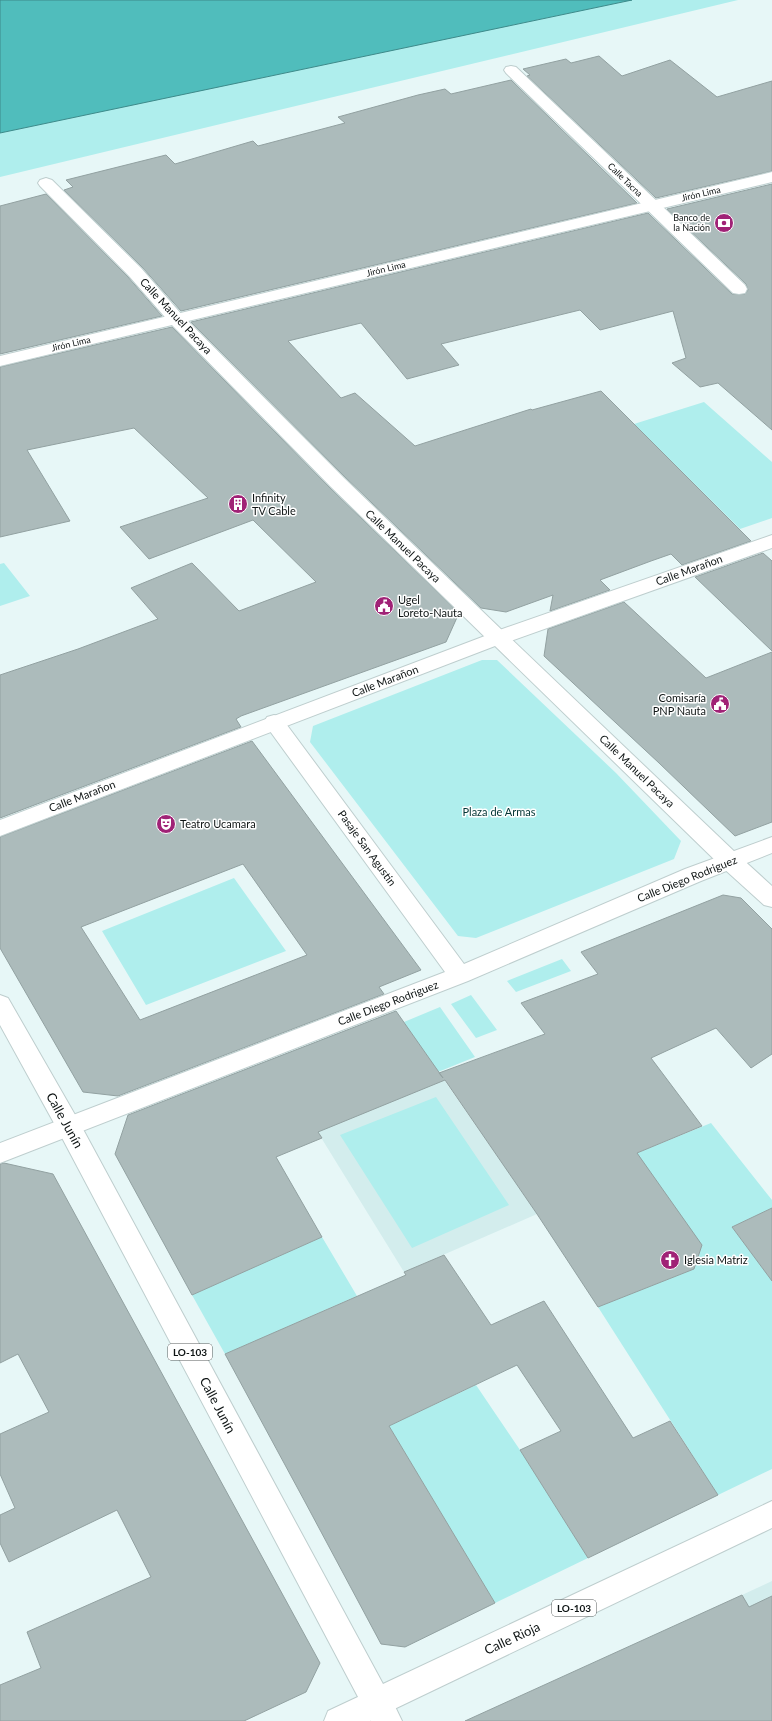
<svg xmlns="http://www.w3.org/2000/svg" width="772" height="1721" font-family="Lato,sans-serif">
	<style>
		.built { fill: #d3eded }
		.green { fill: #afeeed }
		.water { fill: #50bdbc; stroke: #3c8a8a }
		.building { fill: #acbbbb; stroke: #92a1a1; fill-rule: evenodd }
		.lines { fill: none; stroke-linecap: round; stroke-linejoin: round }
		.street-casing { stroke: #becece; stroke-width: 2 }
		.secondary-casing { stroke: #becece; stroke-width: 2 }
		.primary-casing { stroke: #becece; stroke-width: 2 }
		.street { fill: #fff; fill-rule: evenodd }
		.secondary { fill: #fff; fill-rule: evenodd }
		.primary { fill: #fff; fill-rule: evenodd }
		.labels { text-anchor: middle; stroke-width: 3; stroke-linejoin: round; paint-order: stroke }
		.far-street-label { font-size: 9px; fill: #0e1414; stroke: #fff }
		.far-poi-label { font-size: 9px; fill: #0e1414; stroke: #fff; text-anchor: end }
		.shield { fill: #fff; stroke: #565a5a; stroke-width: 1 }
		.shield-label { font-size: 10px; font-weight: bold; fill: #0e1414 }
		.street-label { font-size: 11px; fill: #0e1414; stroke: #fff }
		.poi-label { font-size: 11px; fill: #0e1414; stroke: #fff; text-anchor: start }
		.park-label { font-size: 11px; fill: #003434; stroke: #fff }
		.near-street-label { font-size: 13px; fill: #0e1414; stroke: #fff }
	</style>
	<rect width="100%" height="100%" fill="#e7f7f7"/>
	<!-- built -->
	<path class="built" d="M 404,1022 L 537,1214 L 404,1272 L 280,1071 Z
		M 772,1581 L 772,1645 L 742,1595 Z"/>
	<!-- green -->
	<path class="green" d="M 632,0 L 738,0 L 0,177 L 0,133 Z
		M 704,402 L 772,462 L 772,518 L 740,529 L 634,424 Z
		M 4,563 L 30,596 L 0,606 L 0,564 Z
		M 482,660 L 497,660 L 616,773 L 681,841 L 674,859 L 476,938 L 458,936 L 310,742 L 313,726 Z
		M 234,878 L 286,951 L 146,1005 L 102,931 Z
		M 562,959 L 571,971 L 516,992 L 507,981 Z
		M 471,995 L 497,1030 L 476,1038 L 451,1004 Z
		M 440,1007 L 475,1057 L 438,1072 L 404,1022 Z
		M 436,1097 L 509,1205 L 412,1248 L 340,1135 Z
		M 711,1123 L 772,1200 L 772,1208 L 732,1227 L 772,1281 L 772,1469 L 718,1495 L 598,1307 L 694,1269 L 701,1245 L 651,1173 L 615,1162 Z
		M 322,1237 L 357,1296 L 225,1354 L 192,1295 Z
		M 476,1385 L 520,1450 L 588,1558 L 495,1603 L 389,1426 Z"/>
	<!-- water -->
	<path class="water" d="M 0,0 L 632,0 L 0,133 Z"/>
	<!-- building -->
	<path class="building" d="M 599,56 L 622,76 L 670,60 L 717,97 L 772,81 L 772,171 L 656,198 L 527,76 L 530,75 L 523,69 L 566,59 L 571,63 Z
		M 511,80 L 637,203 L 181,311 L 142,267 L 64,190 L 73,187 L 66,180 L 166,155 L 175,164 L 253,141 L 258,146 L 345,123 L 338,117 L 418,95 L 445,89 L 451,94 Z
		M 772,184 L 772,430 L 718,383 L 700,387 L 672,363 L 686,358 L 673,311 L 600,330 L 580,310 L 441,344 L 459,365 L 407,379 L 361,323 L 288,341 L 341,398 L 355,393 L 415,446 L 531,409 L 532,410 L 601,391 L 751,541 L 682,565 L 671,554 L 651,561 L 600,580 L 610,590 L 550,611 L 553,595 L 506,612 L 481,608 L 345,477 L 191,322 L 648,213 L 732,294 L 745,294 L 748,290 L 746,284 L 667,209 Z
		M 46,194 L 128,277 L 162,316 L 0,354 L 0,206 Z
		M 172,327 L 329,487 L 459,613 L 446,642 L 241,716 L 236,719 L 241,727 L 0,818 L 0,675 L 78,649 L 158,619 L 131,588 L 192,563 L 239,611 L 316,582 L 253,520 L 149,559 L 120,527 L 208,498 L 134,428 L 27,450 L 70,521 L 0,537 L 0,367 Z
		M 763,553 L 772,561 L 772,651 L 695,577 Z
		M 624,602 L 706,678 L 772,652 L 772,822 L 735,836 L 659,763 L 544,656 L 548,629 Z
		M 252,741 L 421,970 L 379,987 L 384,994 L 118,1096 L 83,1092 L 0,948 L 0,837 ZM 243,864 L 307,955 L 140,1020 L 81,927 Z
		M 723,895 L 741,898 L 772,929 L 772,1054 L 751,1068 L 716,1028 L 651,1058 L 702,1126 L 637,1153 L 702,1245 L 694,1269 L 598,1307 L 537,1214 L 445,1080 L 318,1132 L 322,1138 L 276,1157 L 322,1237 L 192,1295 L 115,1154 L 128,1115 L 396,1011 L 443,1078 L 439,1073 L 545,1034 L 521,1003 L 598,974 L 581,952 Z
		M 4,1163 L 53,1174 L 320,1663 L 306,1692 L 244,1721 L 0,1721 L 0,1685 L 41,1668 L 27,1632 L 151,1577 L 117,1510 L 9,1562 L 0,1543 L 0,1515 L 15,1508 L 0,1474 L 0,1434 L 49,1412 L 18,1354 L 0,1363 L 0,1164 Z
		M 772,1208 L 772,1281 L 732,1227 Z
		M 444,1255 L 491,1325 L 544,1301 L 633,1438 L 670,1421 L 718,1495 L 588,1558 L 520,1450 L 561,1431 L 517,1365 L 389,1426 L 495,1603 L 405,1647 L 381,1644 L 304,1500 L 225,1354 L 406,1275 L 404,1272 Z
		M 742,1595 L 749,1607 L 772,1596 L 772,1721 L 465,1721 Z"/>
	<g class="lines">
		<defs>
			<path id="street" d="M 511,66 L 516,67 L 745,285 L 747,289 L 745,293 L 739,294 L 733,293 L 506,73 L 504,70 L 506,67 Z
				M 46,178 L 52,180 L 141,268 L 183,316 L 186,320 L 183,324 L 177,325 L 171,324 L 129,276 L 40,186 L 38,183 L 40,180 Z
				M 772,535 L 772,548 L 505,643 L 498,645 L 491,643 L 488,638 L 491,633 Z
				M 274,715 L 281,717 L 464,964 L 685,869 L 772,837 L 772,853 L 701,881 L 468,981 L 0,1163 L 0,1143 L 445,972 L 267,727 L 264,722 L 267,717 Z
				M 377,1688 L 388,1692 L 402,1721 L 371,1721 L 362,1702 L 366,1692 Z"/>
			<path id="secondary" d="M 772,172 L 772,182 L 188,321 L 344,478 L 505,633 L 508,638 L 505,643 L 498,645 L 491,643 L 330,486 L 172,325 L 0,366 L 0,356 Z
				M 377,1688 L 388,1692 L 392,1702 L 388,1712 L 370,1721 L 324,1721 L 328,1711 Z"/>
			<path id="primary" d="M 498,631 L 505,633 L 738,855 L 772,886 L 772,907 L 764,905 L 722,867 L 495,646 L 0,836 L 0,820 Z
				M 0,995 L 8,998 L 78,1120 L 383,1684 L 772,1501 L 772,1528 L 388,1712 L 377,1716 L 366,1712 L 60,1134 L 0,1025 Z"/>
		</defs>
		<!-- street casing -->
		<use href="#street" class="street-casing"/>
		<!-- secondary casing -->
		<use href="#secondary" class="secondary-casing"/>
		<!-- primary casing -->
		<use href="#primary" class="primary-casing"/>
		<!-- street -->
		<use href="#street" class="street"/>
		<!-- secondary -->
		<use href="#secondary" class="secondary"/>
		<!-- primary -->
		<use href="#primary" class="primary"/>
	</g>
	<!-- icons -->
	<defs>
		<symbol id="bank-disc" viewBox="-11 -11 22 22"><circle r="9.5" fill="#a02276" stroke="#fff"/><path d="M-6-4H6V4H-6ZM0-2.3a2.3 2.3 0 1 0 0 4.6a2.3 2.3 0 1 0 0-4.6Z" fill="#fff"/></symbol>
		<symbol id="building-disc" viewBox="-11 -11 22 22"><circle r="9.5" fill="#a02276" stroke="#fff"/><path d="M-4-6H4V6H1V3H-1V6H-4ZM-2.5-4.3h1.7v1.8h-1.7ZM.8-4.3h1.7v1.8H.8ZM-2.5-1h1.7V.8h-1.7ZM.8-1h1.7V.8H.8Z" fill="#fff"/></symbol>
		<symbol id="civic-disc" viewBox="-11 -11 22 22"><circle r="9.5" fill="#a02276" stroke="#fff"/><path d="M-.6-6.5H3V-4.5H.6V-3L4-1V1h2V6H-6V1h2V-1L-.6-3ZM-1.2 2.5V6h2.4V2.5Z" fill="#fff"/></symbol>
		<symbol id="theatre-disc" viewBox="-11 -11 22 22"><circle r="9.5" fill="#a02276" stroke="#fff"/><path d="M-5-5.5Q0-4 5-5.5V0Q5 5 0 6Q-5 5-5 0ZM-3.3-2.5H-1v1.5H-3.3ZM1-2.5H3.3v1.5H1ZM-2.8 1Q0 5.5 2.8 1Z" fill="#fff"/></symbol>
		<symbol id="church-disc" viewBox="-11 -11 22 22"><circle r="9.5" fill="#a02276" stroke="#fff"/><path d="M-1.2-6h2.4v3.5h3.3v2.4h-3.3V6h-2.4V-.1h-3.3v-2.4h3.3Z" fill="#fff"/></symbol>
	</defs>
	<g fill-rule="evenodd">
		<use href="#bank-disc" x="713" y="212" width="22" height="22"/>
		<use href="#building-disc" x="227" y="493" width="22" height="22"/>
		<use href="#civic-disc" x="373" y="595" width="22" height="22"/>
		<use href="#civic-disc" x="709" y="693" width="22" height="22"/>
		<use href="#theatre-disc" x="155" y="813" width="22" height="22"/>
		<use href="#church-disc" x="659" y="1249" width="22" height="22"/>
	</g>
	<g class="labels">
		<!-- far-street labels -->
		<g class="far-street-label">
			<text transform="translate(625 180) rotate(44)" y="3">Calle Tacna</text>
			<text transform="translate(701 194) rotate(-13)" y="3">Jirón Lima</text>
			<text transform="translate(386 269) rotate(-14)" y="3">Jirón Lima</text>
			<text transform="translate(71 344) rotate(-13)" y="3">Jirón Lima</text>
		</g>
		<!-- far-poi labels -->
		<g class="far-poi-label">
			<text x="710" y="221">Banco de<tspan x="710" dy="10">la Nación</tspan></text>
		</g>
		<!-- shield labels -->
		<g class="shield">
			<rect x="168" y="1344" width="44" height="16" rx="3"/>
			<rect x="552" y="1600" width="44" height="16" rx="3"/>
		</g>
		<g class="shield-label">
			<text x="190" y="1356">LO-103</text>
			<text x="574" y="1612">LO-103</text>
		</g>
		<!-- street labels -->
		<g class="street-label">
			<text transform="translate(176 316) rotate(47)" y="4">Calle Manuel Pacaya</text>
			<text transform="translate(403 546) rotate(44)" y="4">Calle Manuel Pacaya</text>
			<text transform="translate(689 570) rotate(-20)" y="4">Calle Marañon</text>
			<text transform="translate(385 681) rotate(-21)" y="4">Calle Marañon</text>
			<text transform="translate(637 771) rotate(44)" y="4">Calle Manuel Pacaya</text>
			<text transform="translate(82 796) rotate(-21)" y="4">Calle Marañon</text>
			<text transform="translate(367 848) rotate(54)" y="4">Pasaje San Agustin</text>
			<text transform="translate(687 879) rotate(-22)" y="4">Calle Diego Rodriguez</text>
			<text transform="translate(388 1003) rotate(-21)" y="4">Calle Diego Rodriguez</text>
		</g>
		<!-- poi labels -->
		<g class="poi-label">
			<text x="252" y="502">Infinity<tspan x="252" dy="13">TV Cable</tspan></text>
			<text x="398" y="604">Ugel<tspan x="398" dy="13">Loreto-Nauta</tspan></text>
			<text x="706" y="702" text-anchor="end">Comisaría<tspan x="706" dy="13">PNP Nauta</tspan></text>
			<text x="180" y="828">Teatro Ucamara</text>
			<text x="684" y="1264">Iglesia Matriz</text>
		</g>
		<!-- park labels -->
		<g class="park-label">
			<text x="499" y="816">Plaza de Armas</text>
		</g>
		<!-- near-street labels -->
		<g class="near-street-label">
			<text transform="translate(65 1120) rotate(61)" y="5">Calle Junín</text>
			<text transform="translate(218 1405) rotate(62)" y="5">Calle Junín</text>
			<text transform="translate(512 1638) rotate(-25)" y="5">Calle Rioja</text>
		</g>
	</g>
</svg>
